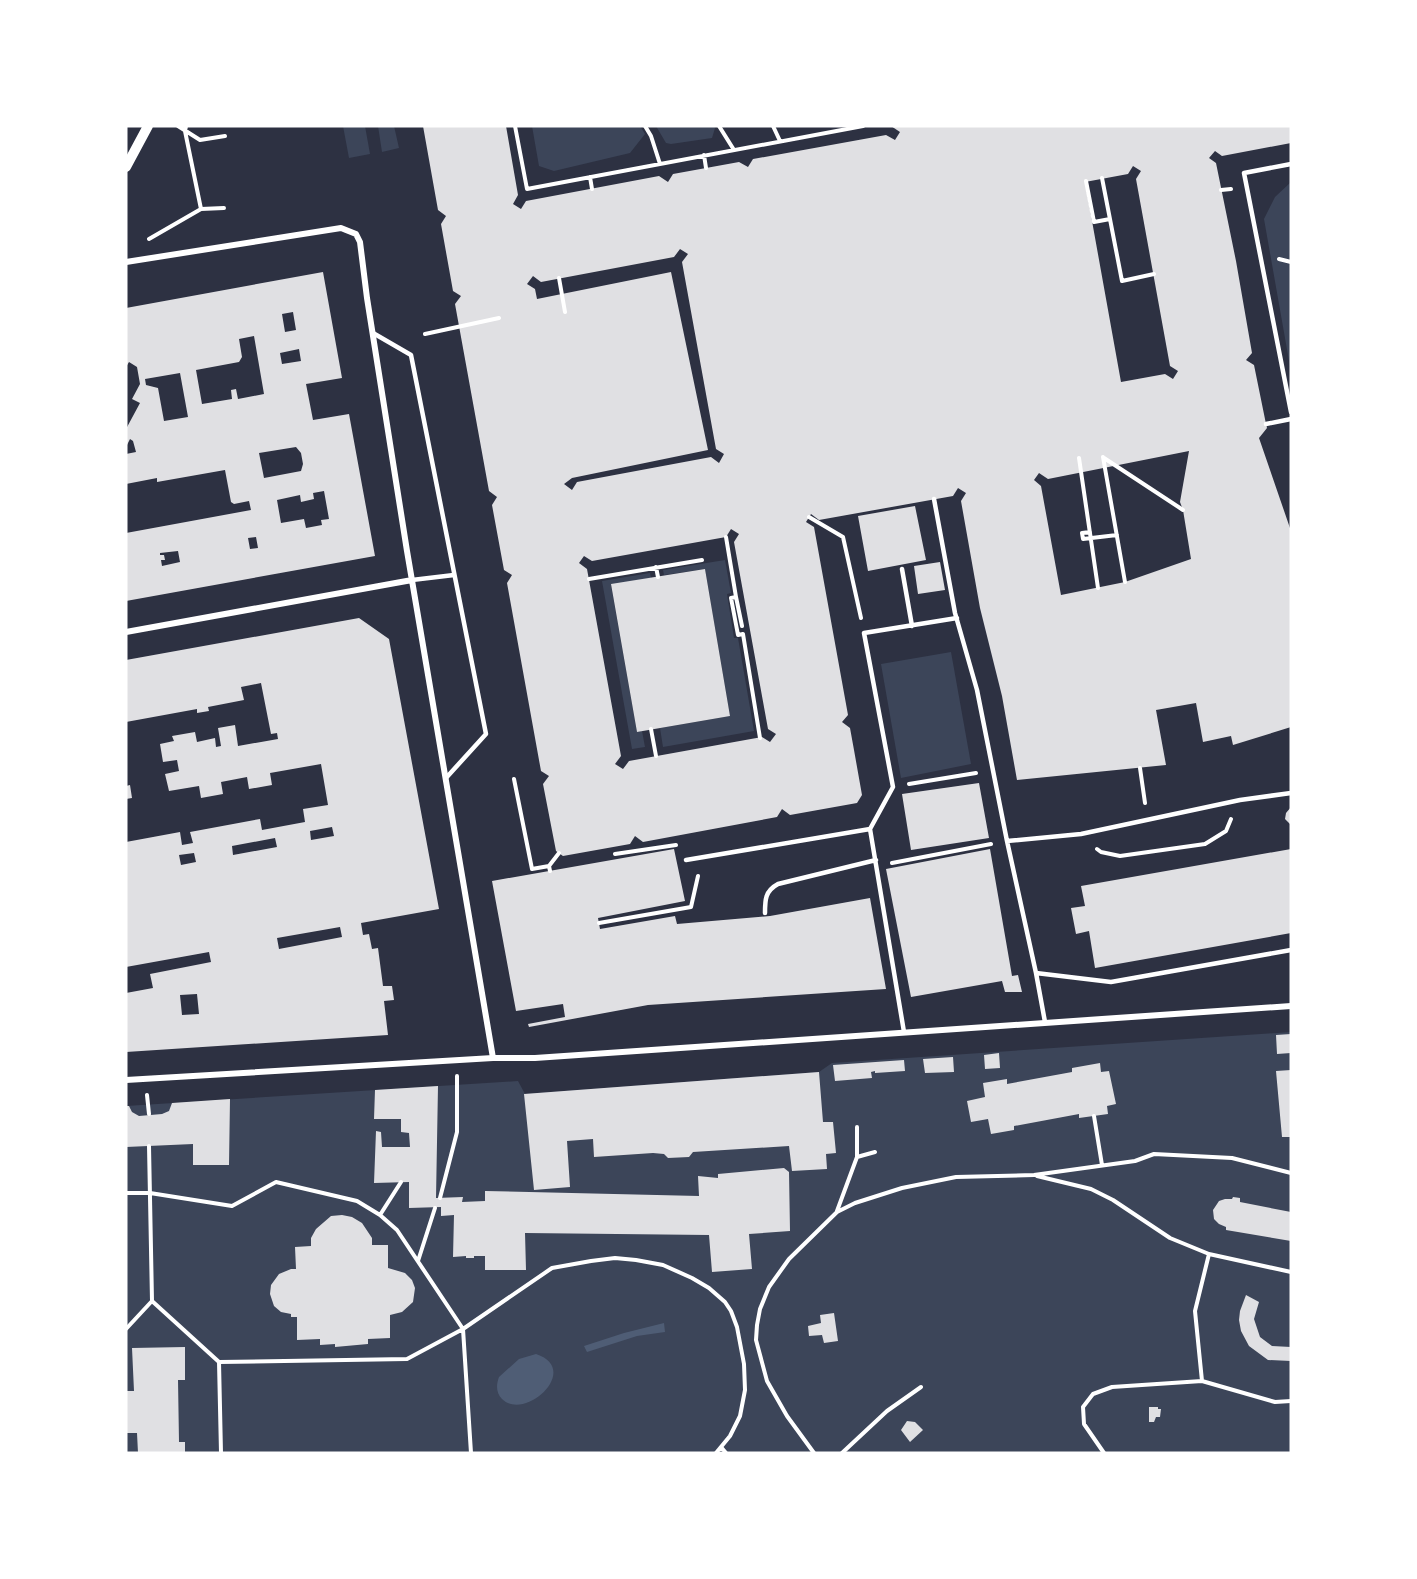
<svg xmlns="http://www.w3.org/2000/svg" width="1417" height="1579" font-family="'Zilla Slab',serif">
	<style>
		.green { fill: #3c4559 }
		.water { fill: #4f5d75 }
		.building { fill: #e0e0e3; fill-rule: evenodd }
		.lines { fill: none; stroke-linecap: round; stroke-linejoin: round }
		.path { stroke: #fff; stroke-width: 4 }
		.service { stroke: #fff; stroke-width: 4.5 }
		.minor { stroke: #fff; stroke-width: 6 }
		.tertiary { stroke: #fff; stroke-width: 10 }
	</style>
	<rect width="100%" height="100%" fill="#2d3142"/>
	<!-- green -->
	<path class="green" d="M 343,126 L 365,126 L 370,154 L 349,158 Z
		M 378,126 L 394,126 L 399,148 L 382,152 Z
		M 532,126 L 640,126 L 645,134 L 630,153 L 554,171 L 539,166 Z
		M 656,126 L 714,126 L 715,128 L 712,138 L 671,144 L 666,143 Z
		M 1291,182 L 1291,372 L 1264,219 L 1275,197 Z
		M 725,560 L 731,593 L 727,594 L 734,638 L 738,638 L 754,731 L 663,747 L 660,728 L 730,716 L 705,569 L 664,575 L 663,570 Z
		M 650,573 L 651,578 L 611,585 L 637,732 L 642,731 L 645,747 L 632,749 L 602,581 Z
		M 951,652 L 971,764 L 901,778 L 881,664 Z
		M 1291,1032 L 1291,1453 L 126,1453 L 126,1106 L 518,1081 L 525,1094 L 819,1072 L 832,1063 Z"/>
	<!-- water -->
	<path class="water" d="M 664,1323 L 665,1332 L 637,1336 L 587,1352 L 584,1346 L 624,1333 Z
		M 536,1354 C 582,1369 525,1422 502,1399 C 496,1393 496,1385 499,1377 L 519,1359 Z"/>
	<!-- building -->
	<path class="building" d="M 423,126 L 506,126 L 518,195 L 513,204 L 521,209 L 526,201 L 659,176 L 668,182 L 673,174 L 739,162 L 748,167 L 753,159 L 886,135 L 895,140 L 900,132 L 891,126 L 1291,126 L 1291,143 L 1222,156 L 1215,151 L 1209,158 L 1216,163 L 1236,261 L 1252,353 L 1246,360 L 1254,365 L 1266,424 L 1267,428 L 1259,438 L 1291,531 L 1291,727 L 1233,745 L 1231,736 L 1203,742 L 1196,703 L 1156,710 L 1166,765 L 1017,780 L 1002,696 L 980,608 L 961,501 L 966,493 L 958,488 L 953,496 L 819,520 L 811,514 L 806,522 L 814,527 L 848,715 L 842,722 L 850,728 L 854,750 L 862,795 L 857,803 L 790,815 L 782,809 L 777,817 L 643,842 L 635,836 L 630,844 L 563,856 L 556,851 L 543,784 L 549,776 L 541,771 L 507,583 L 512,575 L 504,570 L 492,505 L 497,497 L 489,491 L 455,304 L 461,296 L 453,291 L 441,224 L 446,216 L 438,210 ZM 1133,166 L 1141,171 L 1136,179 L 1170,366 L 1178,371 L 1173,379 L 1165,374 L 1121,382 L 1085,182 L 1128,174 ZM 680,249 L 688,254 L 682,262 L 716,449 L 724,454 L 719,463 L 711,457 L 577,482 L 572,490 L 564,484 L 572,478 L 708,450 L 671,272 L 537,299 L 535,289 L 527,284 L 533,276 L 541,282 L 674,257 ZM 1189,451 L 1180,502 L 1183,510 L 1191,559 L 1125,582 L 1061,595 L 1041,486 L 1034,480 L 1039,473 L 1048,479 ZM 731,529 L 739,534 L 734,542 L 768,729 L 776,734 L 770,742 L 762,737 L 629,761 L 623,769 L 615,764 L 621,756 L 587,569 L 579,563 L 584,556 L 592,561 L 726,537 Z
		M 323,272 L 342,378 L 306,384 L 313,420 L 349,414 L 375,556 L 126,601 L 126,533 L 251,510 L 249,501 L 234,504 L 231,502 L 225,470 L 157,482 L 157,478 L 126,484 L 126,454 L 136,452 L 133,441 L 130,439 L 126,447 L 126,429 L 140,403 L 132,399 L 140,384 L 137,367 L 129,362 L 126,367 L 126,308 ZM 293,312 L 296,330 L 285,332 L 282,314 ZM 254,336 L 264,394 L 238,399 L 236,389 L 231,390 L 232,399 L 202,404 L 196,370 L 239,362 L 242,357 L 239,339 ZM 299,349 L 301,361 L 282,364 L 280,353 ZM 180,373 L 188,417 L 164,421 L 158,388 L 146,385 L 145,379 ZM 296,447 L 301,453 L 303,464 L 301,471 L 264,478 L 259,453 ZM 324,491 L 329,519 L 321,520 L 322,525 L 306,528 L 304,519 L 281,523 L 277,500 L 300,495 L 301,502 L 314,499 L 313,493 ZM 256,537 L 258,548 L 250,549 L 248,538 ZM 178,551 L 180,562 L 162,566 L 161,560 L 165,560 L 164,555 L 160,555 L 160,553 Z
		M 915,506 L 926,560 L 868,571 L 858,516 Z
		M 940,562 L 945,590 L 918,594 L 914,566 Z
		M 705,569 L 730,716 L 637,732 L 611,584 Z
		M 359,618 L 389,639 L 439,909 L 361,923 L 363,935 L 369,934 L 372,949 L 378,948 L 383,986 L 392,986 L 394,1000 L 384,1001 L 388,1035 L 126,1052 L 126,993 L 153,988 L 150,974 L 211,962 L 209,952 L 126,967 L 126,842 L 180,832 L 182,845 L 193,843 L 190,832 L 260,819 L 262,830 L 305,822 L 303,809 L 328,805 L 321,764 L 270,773 L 272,785 L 249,789 L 247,777 L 221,782 L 223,794 L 201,798 L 199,786 L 169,791 L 165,774 L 179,771 L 177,760 L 163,762 L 160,744 L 174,741 L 172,736 L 195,732 L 197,742 L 215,738 L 216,747 L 221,746 L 218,728 L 235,725 L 238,746 L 278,739 L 277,733 L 271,734 L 261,683 L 241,687 L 244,700 L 208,707 L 209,711 L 197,713 L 197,709 L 126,722 L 126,660 ZM 332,827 L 334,836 L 311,840 L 310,831 ZM 275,838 L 277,847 L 233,855 L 232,846 ZM 194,853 L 196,862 L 181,865 L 179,855 ZM 340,927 L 342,937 L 279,949 L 277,938 ZM 197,994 L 199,1014 L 182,1015 L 180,995 Z
		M 979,783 L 989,838 L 911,850 L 902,794 Z
		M 130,785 L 132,798 L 126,799 L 126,786 Z
		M 1291,807 L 1291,825 L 1285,819 L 1286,813 Z
		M 674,849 L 685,901 L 598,918 L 600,929 L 675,916 L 677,924 L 770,916 L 870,898 L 886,989 L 648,1005 L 529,1027 L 528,1024 L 565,1017 L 563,1004 L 516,1011 L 492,881 Z
		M 990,849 L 1012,976 L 1018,975 L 1022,992 L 1005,992 L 1002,981 L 911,997 L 886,869 Z
		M 1291,849 L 1291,933 L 1095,968 L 1089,931 L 1076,934 L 1071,908 L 1085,906 L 1081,886 Z
		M 1291,1034 L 1291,1053 L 1277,1054 L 1276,1035 Z
		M 999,1053 L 1000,1068 L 985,1069 L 984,1055 Z
		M 953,1057 L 954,1072 L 925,1073 L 923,1059 Z
		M 904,1060 L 905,1071 L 875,1073 L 875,1071 L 871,1072 L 872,1078 L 835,1081 L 833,1065 Z
		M 1100,1063 L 1101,1072 L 1109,1071 L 1116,1104 L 1107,1106 L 1108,1114 L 1079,1118 L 1079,1114 L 1014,1126 L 1014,1130 L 991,1134 L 988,1119 L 971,1122 L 967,1101 L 985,1097 L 983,1083 L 1007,1079 L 1007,1084 L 1072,1072 L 1072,1068 Z
		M 1291,1070 L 1291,1137 L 1282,1137 L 1276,1071 Z
		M 819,1072 L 823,1122 L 833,1122 L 836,1153 L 826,1154 L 827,1169 L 792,1171 L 789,1146 L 693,1152 L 689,1157 L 668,1158 L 664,1154 L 653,1153 L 594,1157 L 593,1139 L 567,1141 L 570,1187 L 534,1190 L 524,1094 Z
		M 438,1086 L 436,1198 L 463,1197 L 462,1202 L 485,1201 L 485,1191 L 699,1196 L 698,1176 L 718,1178 L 718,1174 L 784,1168 L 789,1172 L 790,1231 L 749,1234 L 752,1269 L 712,1272 L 709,1235 L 525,1233 L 526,1270 L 485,1270 L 485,1256 L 474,1256 L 474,1258 L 466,1258 L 466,1256 L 453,1257 L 454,1215 L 441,1216 L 441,1207 L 409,1208 L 409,1182 L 374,1183 L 376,1131 L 381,1132 L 382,1147 L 410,1147 L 409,1133 L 401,1132 L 401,1119 L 374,1119 L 375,1090 Z
		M 230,1099 L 229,1165 L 193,1165 L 193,1144 L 126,1147 L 126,1106 L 129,1106 L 132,1112 L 139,1116 L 162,1114 L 169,1111 L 172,1103 Z
		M 1233,1197 L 1240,1198 L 1240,1202 L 1291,1212 L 1291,1241 L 1226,1230 L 1226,1227 L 1219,1224 L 1214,1219 L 1213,1210 L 1219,1201 L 1225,1199 L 1232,1199 Z
		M 342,1215 L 352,1217 L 362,1223 L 372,1238 L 372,1245 L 388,1245 L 388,1268 L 405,1273 L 412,1280 L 415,1288 L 413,1302 L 402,1312 L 390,1315 L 390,1338 L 368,1339 L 368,1344 L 335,1347 L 335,1344 L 320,1345 L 320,1339 L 297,1340 L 297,1317 L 291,1317 L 291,1314 L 281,1312 L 274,1306 L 270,1294 L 271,1285 L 279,1274 L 291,1269 L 296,1269 L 295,1247 L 311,1246 L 311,1238 L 316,1229 L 331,1216 Z
		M 1246,1295 L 1259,1302 L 1254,1319 L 1260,1337 L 1272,1346 L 1291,1347 L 1291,1361 L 1268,1360 L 1249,1346 L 1241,1331 L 1239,1320 L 1240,1311 Z
		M 834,1313 L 838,1341 L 824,1343 L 822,1335 L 809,1336 L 808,1326 L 821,1323 L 820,1315 Z
		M 185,1347 L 185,1380 L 178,1380 L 179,1442 L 185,1442 L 185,1453 L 138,1453 L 137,1433 L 126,1433 L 126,1391 L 134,1391 L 132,1348 Z
		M 1149,1407 L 1158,1407 L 1158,1409 L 1161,1409 L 1160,1417 L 1156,1417 L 1154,1422 L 1149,1422 Z
		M 907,1421 L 915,1422 L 923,1430 L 910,1442 L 901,1430 Z"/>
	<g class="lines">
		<!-- path -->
		<path class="path" d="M 178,126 L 200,140 L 225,136
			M 186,126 L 185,131 L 201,209 L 224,208
			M 515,126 L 527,189 L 863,126
			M 645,126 L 651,136 L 660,164
			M 719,126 L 734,150
			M 773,126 L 780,141
			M 704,155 L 706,168
			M 590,177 L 592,189
			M 1102,178 L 1122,281 L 1154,274
			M 1086,181 L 1094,222 L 1110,219
			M 1221,190 L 1231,189
			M 149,239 L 201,209
			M 1279,259 L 1291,262
			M 559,278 L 565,312
			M 425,334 L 499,318
			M 1103,457 L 1125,582
			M 1079,458 L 1098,588
			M 1104,458 L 1183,510
			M 809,517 L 843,537 L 861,618
			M 1090,532 L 1082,533 L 1083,539 L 1117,535
			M 726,537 L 736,597 L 731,598 L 738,635 L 743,634 L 760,738
			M 656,567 L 658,577
			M 589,579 L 702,560
			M 736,597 L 742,626
			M 651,729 L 656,756
			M 1140,768 L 1145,803
			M 514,779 L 532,869 L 549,866 L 550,871
			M 909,784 L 976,773
			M 1097,849 L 1101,852 L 1120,856 L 1205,844 L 1226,831 L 1231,819
			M 615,854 L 676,845
			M 892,863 L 991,844
			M 549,866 L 559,853
			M 599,923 L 691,907 L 698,876
			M 147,1095 L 149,1114
			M 1094,1116 L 1102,1165
			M 149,1146 L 152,1301
			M 857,1157 L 875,1152
			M 1037,1176 L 1091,1189 L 1113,1200 L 1170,1238 L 1209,1254 L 1291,1272
			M 126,1193 L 150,1193 L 232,1206 L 276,1182 L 357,1201 L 380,1215 L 397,1230 L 463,1329 L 471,1453
			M 440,1198 L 457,1132 L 457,1076
			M 837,1211 L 857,1157 L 857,1127
			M 380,1215 L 401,1182
			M 1209,1254 L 1195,1311 L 1202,1381 L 1275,1402 L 1291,1401
			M 418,1261 L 435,1208
			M 152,1301 L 219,1362 L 407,1359 L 463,1329 L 552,1268 L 591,1261 L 615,1258 L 636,1260 L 663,1265 L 692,1278 L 709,1288 L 725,1302 L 731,1311 L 737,1327 L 744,1364 L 745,1390 L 740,1416 L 730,1436 L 716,1453
			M 126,1329 L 152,1301
			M 219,1362 L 221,1453
			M 721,1447 L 726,1453
			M 814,1453 L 787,1416 L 767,1381 L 756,1340 L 757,1325 L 760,1309 L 769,1287 L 789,1259 L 837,1212 L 855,1203 L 902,1188 L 956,1177 L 1034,1175 L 1135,1161 L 1154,1154 L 1232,1158 L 1291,1173
			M 842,1453 L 887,1411 L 921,1387
			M 1104,1453 L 1084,1424 L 1083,1407 L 1093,1394 L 1112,1387 L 1202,1381"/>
		<!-- service -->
		<path class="service" d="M 1291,164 L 1244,173 L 1291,412
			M 373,333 L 411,355 L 486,734 L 446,778
			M 1266,424 L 1291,419
			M 934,499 L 955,613 L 977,690 L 1007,841
			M 902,569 L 912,626
			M 412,580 L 454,575
			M 686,860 L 870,829
			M 765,913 C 765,900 765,891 778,884 L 876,860
			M 1036,973 L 1111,982 L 1291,950
			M 1045,1022 L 1036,973 L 1007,841 L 1081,834 L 1240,800 L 1291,793
			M 904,1032 L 870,829 L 893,787 L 864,633 L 957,618"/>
		<!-- minor -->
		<path class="minor" d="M 126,262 L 341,228 L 356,234 L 360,242 L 367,298 L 407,551 L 493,1058
			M 126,632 L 412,580
			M 126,1080 L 493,1058 L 535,1058 L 1291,1006"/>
		<!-- tertiary -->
		<path class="tertiary" d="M 126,167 L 148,126"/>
	</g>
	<!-- border -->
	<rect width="1417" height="1579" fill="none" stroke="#ffffff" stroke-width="255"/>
</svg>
